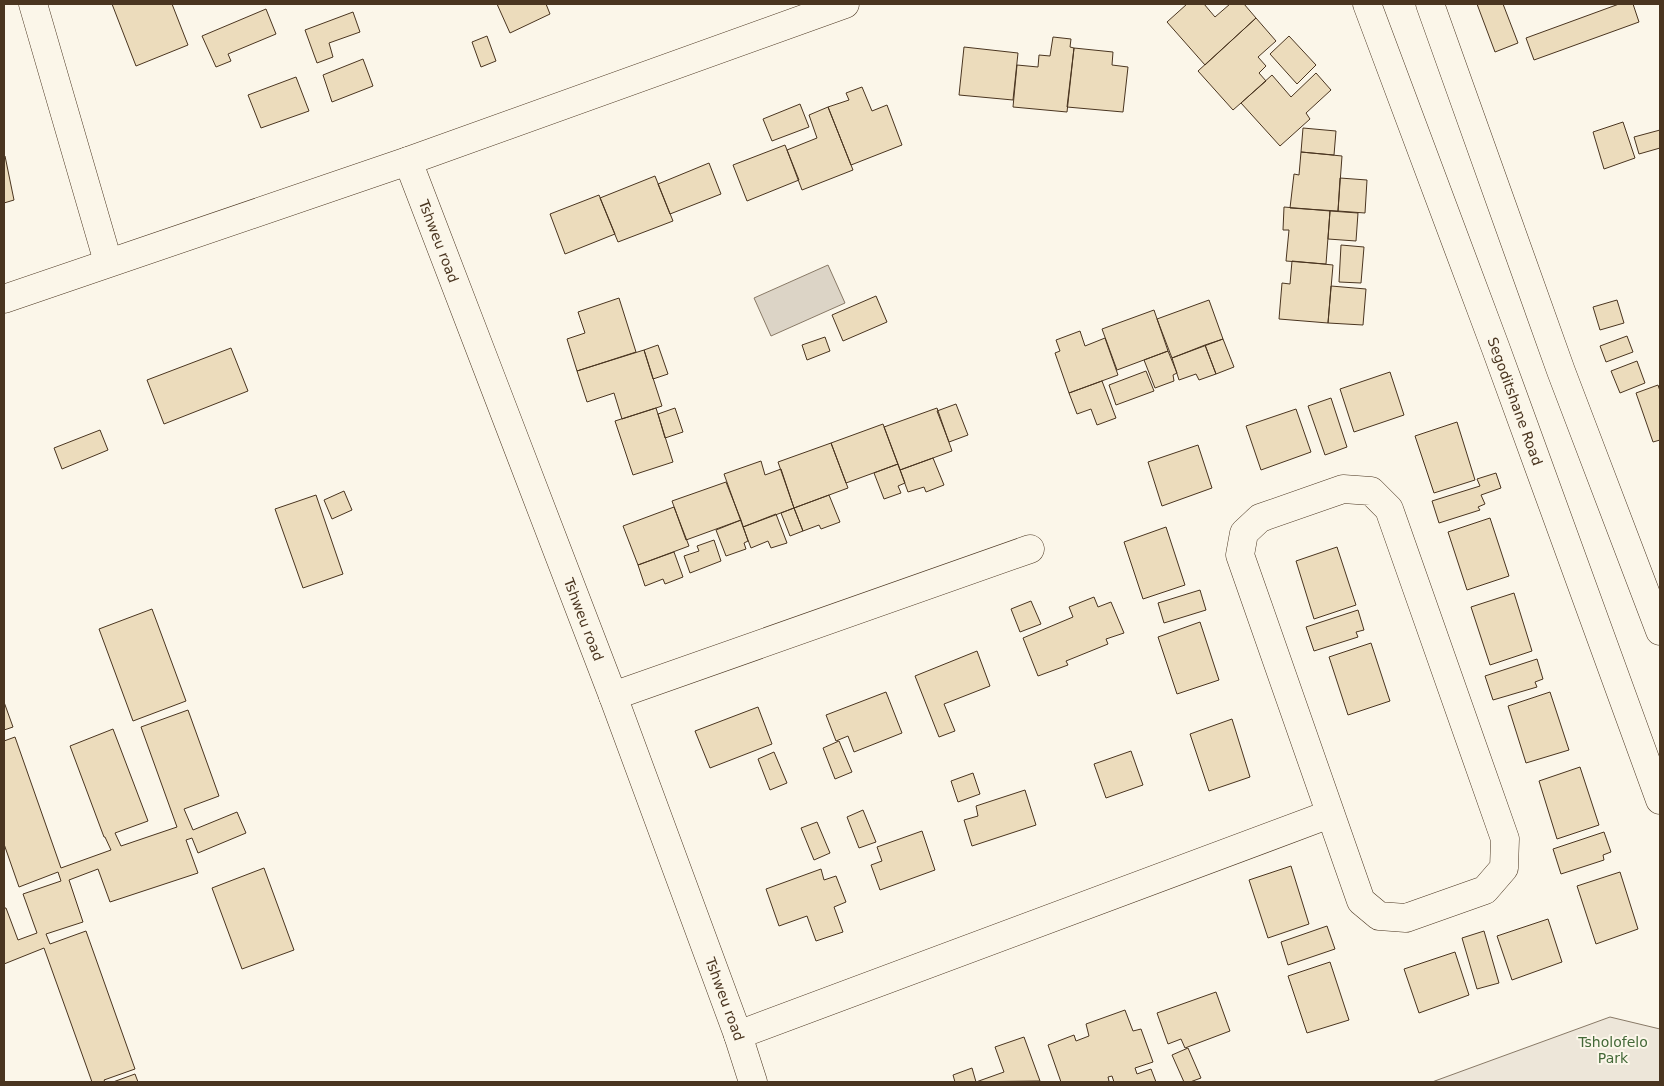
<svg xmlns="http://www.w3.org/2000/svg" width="1664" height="1086" font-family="'DejaVu Sans',sans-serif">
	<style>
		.green { fill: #ede6d9; stroke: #887966 }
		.water { fill: #dcd4c6; stroke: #887966 }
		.building { fill: #ecdcbc; stroke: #4a3520 }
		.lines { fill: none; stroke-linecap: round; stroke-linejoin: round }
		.street-casing { stroke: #4a3520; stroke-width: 29 }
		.secondary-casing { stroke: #4a3520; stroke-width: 29 }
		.street { stroke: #fbf6e9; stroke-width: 28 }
		.secondary { stroke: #fbf6e9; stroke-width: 28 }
		.labels { text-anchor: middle; stroke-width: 4; stroke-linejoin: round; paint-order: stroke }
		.street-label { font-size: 14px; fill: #4a3520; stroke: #fbf6e9 }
		.park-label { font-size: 14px; fill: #436837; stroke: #fbf6e9 }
	</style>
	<rect width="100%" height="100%" fill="#fbf6e9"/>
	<!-- green -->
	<path class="green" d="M 1610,1017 L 1660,1029 L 1660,1082 L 1432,1082 Z"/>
	<!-- water -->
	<path class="water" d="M 828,265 L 845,303 L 771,336 L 754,298 Z"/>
	<!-- building -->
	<path class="building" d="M 112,4 L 172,4 L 188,45 L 136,66 Z
		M 497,4 L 546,4 L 550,14 L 510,33 Z
		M 1187,4 L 1204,4 L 1215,17 L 1230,4 L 1244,4 L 1256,18 L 1205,65 L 1167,22 Z
		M 1477,4 L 1503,4 L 1518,43 L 1495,52 Z
		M 1619,4 L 1633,4 L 1639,22 L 1534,60 L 1526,38 Z
		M 266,9 L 276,34 L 228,54 L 231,61 L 216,67 L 202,36 Z
		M 353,12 L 360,32 L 329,43 L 333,57 L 317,63 L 305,30 Z
		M 1256,18 L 1276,41 L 1258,57 L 1266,66 L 1259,73 L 1266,81 L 1233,110 L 1198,71 Z
		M 487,36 L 496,61 L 481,67 L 472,42 Z
		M 1289,36 L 1316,65 L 1297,84 L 1270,54 Z
		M 1053,37 L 1071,39 L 1070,47 L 1074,48 L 1067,112 L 1013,107 L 1017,65 L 1038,67 L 1039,55 L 1050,56 Z
		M 964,47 L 1018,53 L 1013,100 L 959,95 Z
		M 1074,48 L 1113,52 L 1112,65 L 1128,67 L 1123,112 L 1067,107 Z
		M 363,59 L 373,86 L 332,102 L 323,75 Z
		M 1316,73 L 1331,90 L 1306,113 L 1310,119 L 1280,146 L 1241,103 L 1272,75 L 1291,97 Z
		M 296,77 L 309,111 L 261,128 L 248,95 Z
		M 862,87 L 872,111 L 887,105 L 902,145 L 851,165 L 828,107 L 849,100 L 846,93 Z
		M 800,104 L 809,127 L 772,141 L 763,119 Z
		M 828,107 L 853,170 L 802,190 L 787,150 L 817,138 L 809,115 Z
		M 1623,122 L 1635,158 L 1604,169 L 1593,132 Z
		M 1303,128 L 1336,131 L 1334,155 L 1301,152 Z
		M 1660,130 L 1660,148 L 1639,154 L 1634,137 Z
		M 785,145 L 799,180 L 747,201 L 733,165 Z
		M 1301,152 L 1342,156 L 1338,211 L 1290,208 L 1294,174 L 1299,175 Z
		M 5,156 L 14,200 L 4,203 L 4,157 Z
		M 709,163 L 721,194 L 670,214 L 658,184 Z
		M 655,176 L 673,221 L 618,242 L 600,198 Z
		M 1340,178 L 1367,180 L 1365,213 L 1338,211 Z
		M 599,195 L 615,234 L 565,254 L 550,214 Z
		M 1284,207 L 1330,211 L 1326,264 L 1286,261 L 1289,230 L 1283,230 Z
		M 1330,211 L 1358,213 L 1356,241 L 1328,239 Z
		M 1341,245 L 1364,247 L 1361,283 L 1339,282 Z
		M 1292,261 L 1333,265 L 1328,323 L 1279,319 L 1282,283 L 1290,284 Z
		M 1331,286 L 1366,289 L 1363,325 L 1328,323 Z
		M 876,296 L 887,322 L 843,341 L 832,315 Z
		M 619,298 L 636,352 L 577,371 L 567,339 L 585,333 L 578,312 Z
		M 1209,300 L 1223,339 L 1172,358 L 1157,319 Z
		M 1617,300 L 1624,323 L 1600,330 L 1593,307 Z
		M 1154,310 L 1168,351 L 1117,370 L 1102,329 Z
		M 1080,331 L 1085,346 L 1105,338 L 1118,375 L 1069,393 L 1055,353 L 1060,351 L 1056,340 Z
		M 1627,336 L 1633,352 L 1606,362 L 1600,346 Z
		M 825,337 L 830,351 L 807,360 L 802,345 Z
		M 1223,339 L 1234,367 L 1216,374 L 1205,345 Z
		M 658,345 L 668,374 L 653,379 L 644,350 Z
		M 1205,345 L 1216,374 L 1199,380 L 1196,374 L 1179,380 L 1172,358 Z
		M 231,348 L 248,391 L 164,424 L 147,380 Z
		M 644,350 L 662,406 L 622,419 L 614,393 L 587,402 L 577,371 Z
		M 1168,351 L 1177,373 L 1173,375 L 1174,381 L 1155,388 L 1144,360 Z
		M 1637,361 L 1645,383 L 1620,393 L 1611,371 Z
		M 1146,371 L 1154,391 L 1116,405 L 1109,385 Z
		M 1390,372 L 1404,415 L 1354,432 L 1340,389 Z
		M 1102,381 L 1116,418 L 1097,425 L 1091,409 L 1077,414 L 1069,393 Z
		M 1658,385 L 1660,391 L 1660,440 L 1653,442 L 1636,393 Z
		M 1331,398 L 1347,447 L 1325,455 L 1308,406 Z
		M 956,404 L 968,435 L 949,442 L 937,411 Z
		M 656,408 L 673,462 L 633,475 L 615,421 Z
		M 675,408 L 683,432 L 665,438 L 658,414 Z
		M 937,408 L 952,451 L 900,470 L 884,427 Z
		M 1296,409 L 1311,452 L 1261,470 L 1246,426 Z
		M 1457,422 L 1475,480 L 1434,493 L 1415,436 Z
		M 883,424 L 898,464 L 846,483 L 831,443 Z
		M 100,430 L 108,450 L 62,469 L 54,448 Z
		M 831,443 L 848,488 L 794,508 L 778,462 Z
		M 1198,445 L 1212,488 L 1162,506 L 1148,462 Z
		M 933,458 L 944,485 L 926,492 L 924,487 L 908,492 L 900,470 Z
		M 761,461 L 765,475 L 781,469 L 794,508 L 743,527 L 724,474 Z
		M 898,464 L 905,483 L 898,486 L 901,493 L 884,499 L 874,473 Z
		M 1496,473 L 1501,488 L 1481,495 L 1485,504 L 1478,507 L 1480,510 L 1439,523 L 1432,501 L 1480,486 L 1477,479 Z
		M 726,482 L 741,520 L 686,540 L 672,501 Z
		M 344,491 L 352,510 L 332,519 L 324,500 Z
		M 316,495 L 343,574 L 303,588 L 275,509 Z
		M 829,495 L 840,522 L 821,529 L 819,525 L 803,531 L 794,508 Z
		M 674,507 L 689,546 L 638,565 L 623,526 Z
		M 794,508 L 803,531 L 790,536 L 781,513 Z
		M 776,514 L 787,543 L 771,548 L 768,541 L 751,548 L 743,527 Z
		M 1490,518 L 1509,576 L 1467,590 L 1448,532 Z
		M 741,520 L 748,541 L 744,543 L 746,549 L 726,556 L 716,530 Z
		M 1166,527 L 1185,585 L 1143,599 L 1124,542 Z
		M 714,540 L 721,561 L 690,573 L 684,556 L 699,551 L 697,546 Z
		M 1337,547 L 1356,605 L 1314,619 L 1296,561 Z
		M 674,552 L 683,577 L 665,584 L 663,579 L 645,586 L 638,565 Z
		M 1200,590 L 1206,610 L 1164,623 L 1158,603 Z
		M 1514,593 L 1532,651 L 1490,665 L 1471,607 Z
		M 1094,597 L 1098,607 L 1111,602 L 1124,633 L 1106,639 L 1108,644 L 1066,661 L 1068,665 L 1038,676 L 1023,638 L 1073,617 L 1069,607 Z
		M 1031,601 L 1041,624 L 1020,632 L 1011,609 Z
		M 152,609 L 186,701 L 133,721 L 99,629 Z
		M 1358,610 L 1364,630 L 1356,632 L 1358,637 L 1314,651 L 1306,627 Z
		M 1200,622 L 1219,680 L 1177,694 L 1158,637 Z
		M 1371,643 L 1390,701 L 1348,715 L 1329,657 Z
		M 977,651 L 990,686 L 944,704 L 955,731 L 939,737 L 915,676 Z
		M 1537,659 L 1543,679 L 1535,682 L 1537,687 L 1493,700 L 1485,676 Z
		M 886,692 L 902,733 L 854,752 L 848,736 L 836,741 L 826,715 Z
		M 1550,692 L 1569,750 L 1526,763 L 1508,706 Z
		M 4,702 L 13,727 L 4,730 Z
		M 758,707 L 772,744 L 710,768 L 695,731 Z
		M 188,710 L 219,796 L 184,809 L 193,830 L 237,812 L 246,833 L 198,853 L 192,838 L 186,840 L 198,873 L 110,902 L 98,869 L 69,880 L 83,922 L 46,934 L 50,944 L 86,931 L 135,1069 L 104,1080 L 105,1082 L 92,1082 L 44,948 L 4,964 L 4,908 L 6,908 L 18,940 L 37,933 L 23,894 L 61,881 L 58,872 L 19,887 L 4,844 L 4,741 L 15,737 L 61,868 L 111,850 L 105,837 L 104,837 L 70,746 L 113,729 L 148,821 L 115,833 L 121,846 L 177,827 L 141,727 Z
		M 1232,719 L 1250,777 L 1209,791 L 1190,734 Z
		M 839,741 L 852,772 L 835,779 L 823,748 Z
		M 1131,751 L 1143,785 L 1106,798 L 1094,764 Z
		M 774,752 L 787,783 L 770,790 L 758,759 Z
		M 1580,767 L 1599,825 L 1557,839 L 1539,781 Z
		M 973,773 L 980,794 L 958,802 L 951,781 Z
		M 1025,790 L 1036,825 L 972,846 L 964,820 L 978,816 L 976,806 Z
		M 863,810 L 876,842 L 859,848 L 847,817 Z
		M 817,822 L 830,853 L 814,860 L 801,828 Z
		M 922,831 L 935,870 L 880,890 L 871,865 L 882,861 L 877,847 Z
		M 1604,832 L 1611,852 L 1603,855 L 1604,860 L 1561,874 L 1553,849 Z
		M 1291,866 L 1309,924 L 1268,938 L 1249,880 Z
		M 264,868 L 294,950 L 242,969 L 212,888 Z
		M 821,869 L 824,880 L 836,876 L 846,902 L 834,907 L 843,932 L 816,941 L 807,916 L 779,926 L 766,889 Z
		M 1620,872 L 1638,929 L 1596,944 L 1577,886 Z
		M 1548,919 L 1562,962 L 1512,980 L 1497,936 Z
		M 1327,926 L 1335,949 L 1288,965 L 1281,942 Z
		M 1484,931 L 1499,983 L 1477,989 L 1462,938 Z
		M 1455,952 L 1469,995 L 1419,1013 L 1404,969 Z
		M 1330,962 L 1349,1020 L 1307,1033 L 1288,976 Z
		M 1216,992 L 1230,1031 L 1185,1048 L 1181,1039 L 1168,1044 L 1157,1013 Z
		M 1125,1010 L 1133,1031 L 1141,1029 L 1153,1062 L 1135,1068 L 1137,1074 L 1151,1069 L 1156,1082 L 1114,1082 L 1112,1076 L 1108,1077 L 1109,1081 L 1107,1082 L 1061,1082 L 1048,1045 L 1074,1035 L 1076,1041 L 1089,1036 L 1086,1024 Z
		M 1024,1037 L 1040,1081 L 955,1082 L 953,1075 L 972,1068 L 976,1082 L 1004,1072 L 995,1047 Z
		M 1188,1048 L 1201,1078 L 1190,1082 L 1184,1082 L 1172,1055 Z
		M 135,1074 L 138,1082 L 113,1082 Z"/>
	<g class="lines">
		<defs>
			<g id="street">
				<path d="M 33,4 L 108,262"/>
				<path id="s1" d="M 408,161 L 613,696 L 738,1035 L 753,1082"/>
				<path d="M 4,299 L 408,161 L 845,4"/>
				<path d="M 1343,489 L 1371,491 L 1389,509 L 1505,839 L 1504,868 L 1485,890 L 1406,918 L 1379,916 L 1361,901 L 1240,555 L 1244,533 L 1260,518 Z"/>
				<path d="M 613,696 L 1030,549"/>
				<path d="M 738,1035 L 1330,814"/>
			</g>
			<g id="secondary">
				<path id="s2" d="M 1367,4 L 1496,349 L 1660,800"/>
				<path d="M 1430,4 L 1561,371 L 1660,631"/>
			</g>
		</defs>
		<!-- street casing -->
		<use href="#street" class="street-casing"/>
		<!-- secondary casing -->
		<use href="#secondary" class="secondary-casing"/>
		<!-- street -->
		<use href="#street" class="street"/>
		<!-- secondary -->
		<use href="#secondary" class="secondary"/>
	</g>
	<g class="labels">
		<!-- street labels -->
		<g class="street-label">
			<text dy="5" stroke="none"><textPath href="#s1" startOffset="86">Tshweu road</textPath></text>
			<text dy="5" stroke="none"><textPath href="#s2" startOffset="424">Segoditshane Road</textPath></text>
			<text dy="5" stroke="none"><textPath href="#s1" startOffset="491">Tshweu road</textPath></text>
			<text dy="5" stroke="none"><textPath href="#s1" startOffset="896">Tshweu road</textPath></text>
		</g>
		<!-- park labels -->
		<g class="park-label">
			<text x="1613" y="1047">Tsholofelo<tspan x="1613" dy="16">Park</tspan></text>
		</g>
	</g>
	<!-- border -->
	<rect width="1664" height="1086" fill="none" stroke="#4a3520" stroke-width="10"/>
</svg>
